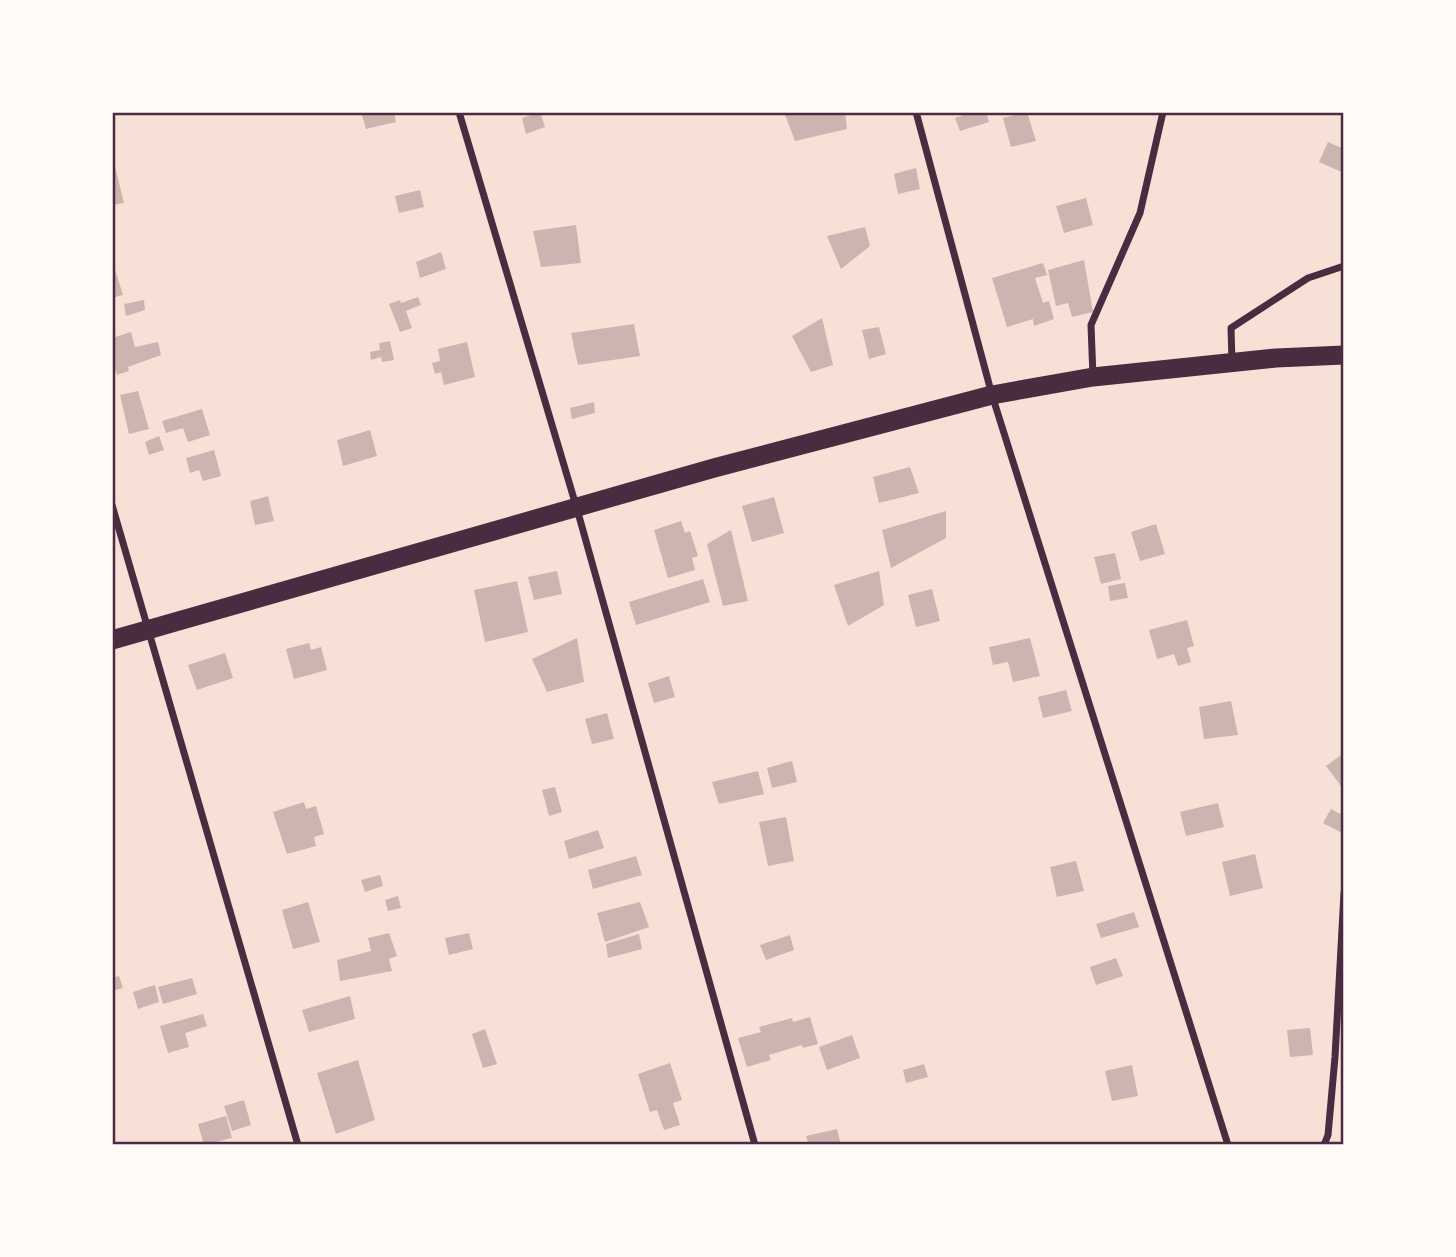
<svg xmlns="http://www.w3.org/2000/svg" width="1456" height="1257" font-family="'Sofia Sans Condensed',sans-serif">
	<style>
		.building { fill: #ccb4b1 }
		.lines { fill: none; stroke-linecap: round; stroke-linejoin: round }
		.minor { stroke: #4a2c40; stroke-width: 7 }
		.trunk { stroke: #4a2c40; stroke-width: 19 }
		.neatline { fill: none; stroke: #4a2c40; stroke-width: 2.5 }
	</style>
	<rect width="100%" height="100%" fill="#f7e1d7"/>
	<!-- building -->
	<path class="building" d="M 361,112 L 394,112 L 396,122 L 366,129 Z
		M 540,112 L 545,127 L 526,134 L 522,118 Z
		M 784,112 L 845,112 L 847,129 L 795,141 Z
		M 973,112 L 986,112 L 989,122 L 960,131 L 955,118 Z
		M 1027,112 L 1036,141 L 1011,147 L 1003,118 Z
		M 1328,142 L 1344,149 L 1344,173 L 1319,162 Z
		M 112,154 L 124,203 L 112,205 Z
		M 916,168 L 920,189 L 898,194 L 894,174 Z
		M 420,190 L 424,207 L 399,213 L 395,196 Z
		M 1086,198 L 1093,225 L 1064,233 L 1056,206 Z
		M 576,225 L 581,263 L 541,267 L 533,231 Z
		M 865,227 L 870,246 L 841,269 L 827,236 Z
		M 441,252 L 446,269 L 420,278 L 416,262 Z
		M 112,260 L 123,295 L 112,298 Z
		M 1084,260 L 1093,312 L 1072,317 L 1068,303 L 1056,306 L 1048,270 Z
		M 1043,263 L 1047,275 L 1035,278 L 1043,303 L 1049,301 L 1054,319 L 1034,326 L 1033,319 L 1007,327 L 992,278 Z
		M 418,297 L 421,305 L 406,311 L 412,328 L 400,332 L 389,304 L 400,300 L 401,303 Z
		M 144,300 L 145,310 L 126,316 L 124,304 Z
		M 822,318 L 833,365 L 811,372 L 792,336 Z
		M 634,324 L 640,356 L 578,365 L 571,333 Z
		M 879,327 L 886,354 L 869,359 L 862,330 Z
		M 131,332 L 135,347 L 158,342 L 161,355 L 128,367 L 129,371 L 117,375 L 112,359 L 112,338 Z
		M 390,341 L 394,360 L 382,362 L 381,357 L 371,360 L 370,352 L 380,350 L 379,343 Z
		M 467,342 L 475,377 L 444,385 L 441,372 L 435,374 L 432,363 L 440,361 L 438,349 Z
		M 138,391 L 149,429 L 129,434 L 120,395 Z
		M 594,402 L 595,413 L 572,419 L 570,408 Z
		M 202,409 L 210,435 L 188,442 L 183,428 L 166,433 L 162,421 Z
		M 370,430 L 377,456 L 343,466 L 337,440 Z
		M 159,436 L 164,450 L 149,455 L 145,442 Z
		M 214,450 L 221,476 L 203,481 L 199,470 L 190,473 L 186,458 Z
		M 910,467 L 919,493 L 879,503 L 873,477 Z
		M 268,496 L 274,521 L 255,525 L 250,501 Z
		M 774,497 L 784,533 L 752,542 L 742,506 Z
		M 946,511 L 946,538 L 891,568 L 882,530 Z
		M 681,521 L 685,533 L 690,531 L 698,556 L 692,558 L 695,570 L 668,578 L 654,530 Z
		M 1156,524 L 1165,554 L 1140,561 L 1131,532 Z
		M 731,530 L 748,601 L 723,606 L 707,544 Z
		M 1115,553 L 1121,579 L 1101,584 L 1094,557 Z
		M 557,571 L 562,594 L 534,600 L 528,577 Z
		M 879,571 L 884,605 L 848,626 L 834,585 Z
		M 703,579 L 710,602 L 636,625 L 629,602 Z
		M 517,581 L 528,632 L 485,642 L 474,590 Z
		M 1125,583 L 1128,598 L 1110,601 L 1108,586 Z
		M 932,589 L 940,621 L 916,627 L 908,595 Z
		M 1187,620 L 1194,646 L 1187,648 L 1191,662 L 1178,666 L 1174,654 L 1157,659 L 1149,630 Z
		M 577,638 L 584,682 L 547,692 L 532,659 Z
		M 1030,638 L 1040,676 L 1013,682 L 1008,662 L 993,665 L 989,647 Z
		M 309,643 L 311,650 L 321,647 L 327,670 L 294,679 L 286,649 Z
		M 225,653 L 233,678 L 197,690 L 188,665 Z
		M 669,676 L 675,697 L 654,703 L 648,683 Z
		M 1066,690 L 1072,711 L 1043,718 L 1038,697 Z
		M 1231,701 L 1238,735 L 1204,739 L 1199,707 Z
		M 607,713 L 614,739 L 592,744 L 585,719 Z
		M 1344,753 L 1344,790 L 1326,766 Z
		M 792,761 L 797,782 L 772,788 L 767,768 Z
		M 758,771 L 764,794 L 719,804 L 712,782 Z
		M 555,787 L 562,812 L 549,816 L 542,790 Z
		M 304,802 L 306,809 L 316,806 L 324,834 L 314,837 L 316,846 L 287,854 L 273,812 Z
		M 1218,803 L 1224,827 L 1186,836 L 1180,812 Z
		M 1331,809 L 1344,816 L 1344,834 L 1323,823 Z
		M 786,817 L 794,861 L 768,866 L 759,822 Z
		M 598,830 L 604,848 L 569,859 L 564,841 Z
		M 1255,854 L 1263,888 L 1230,896 L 1222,862 Z
		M 636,856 L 642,875 L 593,889 L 588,870 Z
		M 1076,861 L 1084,891 L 1057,897 L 1050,867 Z
		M 380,875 L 383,886 L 365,892 L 361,880 Z
		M 398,896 L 401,908 L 388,911 L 385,900 Z
		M 308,902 L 320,942 L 293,949 L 282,910 Z
		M 640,902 L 649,927 L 605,942 L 597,913 Z
		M 1134,912 L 1139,927 L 1101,938 L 1096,924 Z
		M 389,933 L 397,956 L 389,959 L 392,971 L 340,981 L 337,960 L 371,951 L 368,938 Z
		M 469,933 L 473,949 L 449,955 L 445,938 Z
		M 639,934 L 642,949 L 608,958 L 606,944 Z
		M 790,935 L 794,950 L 766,960 L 760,945 Z
		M 1116,958 L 1123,976 L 1096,985 L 1090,967 Z
		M 119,976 L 123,988 L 112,991 L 112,978 Z
		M 192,978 L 197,994 L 163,1004 L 158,987 Z
		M 155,985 L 159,1002 L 138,1009 L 133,992 Z
		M 350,996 L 355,1019 L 309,1032 L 302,1010 Z
		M 203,1014 L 207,1026 L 185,1033 L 189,1047 L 168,1053 L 160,1026 Z
		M 810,1017 L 818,1044 L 803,1048 L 802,1045 L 769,1055 L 771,1060 L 747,1067 L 738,1038 L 761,1032 L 759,1027 L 792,1018 L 793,1022 Z
		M 1310,1028 L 1313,1055 L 1290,1057 L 1287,1030 Z
		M 485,1029 L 497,1064 L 483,1068 L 472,1034 Z
		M 852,1035 L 860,1058 L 827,1070 L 819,1047 Z
		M 358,1060 L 375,1120 L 336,1134 L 317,1073 Z
		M 670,1063 L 682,1100 L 673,1103 L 680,1125 L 664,1130 L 657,1110 L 650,1112 L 638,1074 Z
		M 924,1064 L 928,1077 L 906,1083 L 903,1070 Z
		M 1132,1065 L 1138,1096 L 1112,1101 L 1105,1071 Z
		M 244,1100 L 251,1125 L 232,1131 L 224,1106 Z
		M 226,1116 L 232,1138 L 204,1145 L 198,1124 Z
		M 837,1129 L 841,1145 L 809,1145 L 806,1136 Z"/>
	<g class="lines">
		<!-- minor -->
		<path class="minor" d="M 459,112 L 577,509 L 755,1145
			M 916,112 L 992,395 L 1228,1145
			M 1232,362 L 1231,328 L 1308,278 L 1344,266
			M 1093,377 L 1091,325 L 1140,213 L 1163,112
			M 112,505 L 298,1145
			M 1324,1145 L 1328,1135 L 1335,1057 L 1344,893"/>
		<!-- trunk -->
		<path class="trunk" d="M 112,640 L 714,468 L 992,395 L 1093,377 L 1276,358 L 1344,355"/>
	</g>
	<!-- border -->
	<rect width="1456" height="1257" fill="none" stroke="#fffaf5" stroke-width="228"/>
	<rect x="114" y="114" width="1228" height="1029" class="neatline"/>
</svg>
